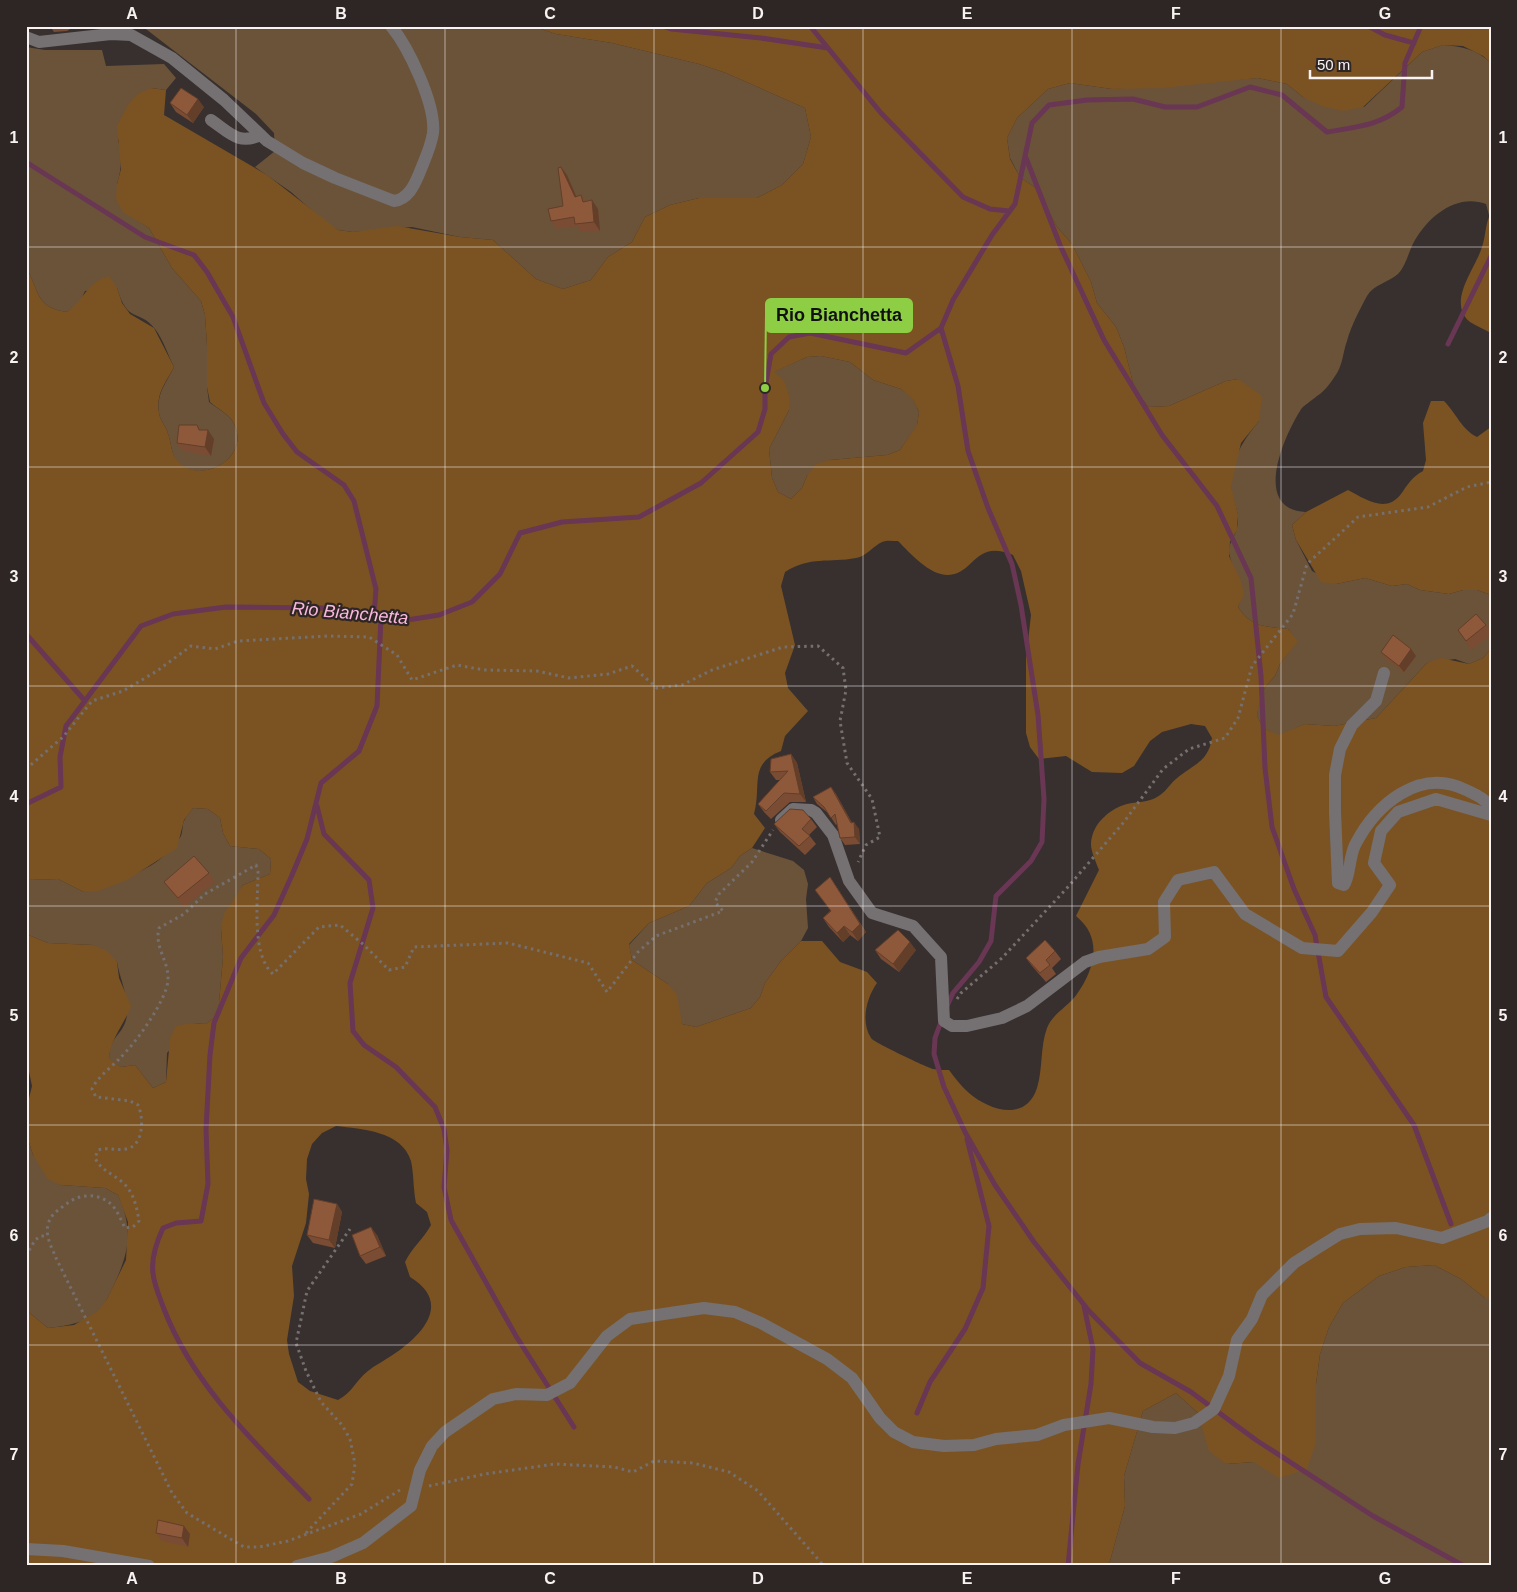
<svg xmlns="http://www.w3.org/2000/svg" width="1517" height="1592" font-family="Arial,sans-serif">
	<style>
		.green { fill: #6b5339 }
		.forest { fill: #7b5323; fill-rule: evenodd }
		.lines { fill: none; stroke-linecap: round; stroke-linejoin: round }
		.stream { stroke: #693654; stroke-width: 5 }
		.path { stroke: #756f6e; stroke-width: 3; stroke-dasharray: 2.5 4; stroke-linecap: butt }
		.minor { stroke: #757172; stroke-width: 12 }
		.wall { fill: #7a4c33 }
		.shaded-wall { fill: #633e29 }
		.building { fill: #8e583b; stroke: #633e29 }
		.grid { fill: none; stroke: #f8f3f2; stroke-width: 1; stroke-opacity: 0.55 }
		.labels { text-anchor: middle; stroke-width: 4.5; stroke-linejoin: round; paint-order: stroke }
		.water-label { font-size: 18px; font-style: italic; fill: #fbb8dd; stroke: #2d2625 }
		.leader { fill: none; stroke: #8dce44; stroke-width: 2 }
		.callout-dot { fill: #8dce44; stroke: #2d2625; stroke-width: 2 }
		.callout { fill: #8dce44; stroke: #8dce44; stroke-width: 2 }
		.callout-label { font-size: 18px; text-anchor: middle; font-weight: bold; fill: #111 }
		.neatline { fill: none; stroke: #f8f3f2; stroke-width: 2 }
		.grid-label { font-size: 16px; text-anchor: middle; font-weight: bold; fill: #f8f3f2 }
	</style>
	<rect width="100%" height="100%" fill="#37302f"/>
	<!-- green -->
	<path class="green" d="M 142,26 L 532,26 L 556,34 L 612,43 L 699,64 L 726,73 L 805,108 L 811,137 L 803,164 L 782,185 L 757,198 L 699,198 L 670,205 L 645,217 L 632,242 L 608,257 L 591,280 L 563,289 L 536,279 L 493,240 L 460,237 L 412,227 L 353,232 L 338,230 L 325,222 L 291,192 L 255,167 L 275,151 L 274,133 L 256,114 Z
		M 1443,45 C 1462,46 1477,50 1491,63 L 1491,213 L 1489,215 L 1486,204 C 1457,193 1429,216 1415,240 C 1409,250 1406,266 1398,274 C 1389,282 1373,285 1367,296 C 1360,309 1351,326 1347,341 C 1343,352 1343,363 1337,373 C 1332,381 1325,391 1317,396 C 1312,401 1303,405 1300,411 C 1283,438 1252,510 1306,512 L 1292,525 L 1296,540 L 1312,571 L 1336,584 L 1365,578 L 1392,586 L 1407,584 L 1420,590 L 1449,594 L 1463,590 L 1477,590 L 1491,595 L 1491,649 L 1483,658 L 1469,664 L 1455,659 L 1427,663 L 1376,718 L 1334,726 L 1305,724 L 1278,736 L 1263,728 L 1257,715 L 1259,700 L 1265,687 L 1275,676 L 1280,664 L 1297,641 L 1288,629 C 1265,626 1252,628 1238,607 C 1248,583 1236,579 1230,557 C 1226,545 1235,538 1237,528 C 1241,513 1232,501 1231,487 C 1229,462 1244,439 1259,421 L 1238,379 L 1226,381 L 1169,406 L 1149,407 L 1135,391 L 1124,347 L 1116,327 L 1097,303 L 1091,282 L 1072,244 L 1057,227 L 1037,189 L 1020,177 L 1010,158 L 1007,138 L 1017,118 L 1048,89 L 1070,83 L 1112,89 L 1258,78 L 1287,84 L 1303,97 L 1364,107 L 1422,52 Z
		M 26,47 L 45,50 L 102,50 L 106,66 L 164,64 L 176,78 L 166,90 L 151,88 L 118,140 C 122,156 122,168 117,184 L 137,220 L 149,228 L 172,268 L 201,301 L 205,315 L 207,345 L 207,387 L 209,402 C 216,408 229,414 233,422 C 254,458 197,488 176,460 C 171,453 171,441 168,434 C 167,428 162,423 160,417 C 154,396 166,384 174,367 C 168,355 163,339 155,329 C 139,308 128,325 117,288 L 85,291 L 79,304 L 67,312 C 35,307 40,292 26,267 Z
		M 821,356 L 850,362 L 873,380 L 901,389 L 913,398 L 919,412 L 917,426 L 900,450 L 887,455 L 830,460 L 807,476 L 802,488 L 791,499 L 778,492 L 772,478 L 769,449 L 789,410 L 789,395 L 773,372 L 807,357 Z
		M 193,808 L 208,809 L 220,818 L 223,833 L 230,846 L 259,849 L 271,859 L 270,874 L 243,885 L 221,928 L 223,957 L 218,1015 L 206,1024 L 192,1023 L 167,1053 L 166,1082 L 153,1088 L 135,1065 L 121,1067 L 109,1060 C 110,1035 121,1037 126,1020 C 131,1001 120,980 117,962 L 93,945 L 48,943 L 26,934 L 26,880 L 58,879 L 84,892 C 118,882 163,868 181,836 C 183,831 182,825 184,821 C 186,816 190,812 193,808 Z
		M 752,848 L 793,861 L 804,870 L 808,884 L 806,899 L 808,928 L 801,941 L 781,961 L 765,983 L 760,997 L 751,1008 L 696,1027 L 682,1024 L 668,984 L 632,960 L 629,945 L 649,923 L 689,906 L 707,883 L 731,868 L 740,856 Z
		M 26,1133 L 33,1155 L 61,1185 L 105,1188 L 118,1195 C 134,1230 129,1253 113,1287 C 109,1295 105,1304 99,1311 C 86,1323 65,1326 48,1328 L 26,1310 Z
		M 1434,1265 L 1461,1279 L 1485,1298 L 1491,1298 L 1491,1566 L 1106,1566 L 1110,1561 L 1125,1506 L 1124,1476 L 1143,1411 L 1176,1393 L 1198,1413 L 1226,1464 L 1254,1462 L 1316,1384 L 1320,1354 L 1329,1327 L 1343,1303 L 1379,1276 L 1406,1267 Z"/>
	<!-- forest -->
	<path class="forest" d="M 532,26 L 1491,26 L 1491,63 L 1483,56 L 1463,46 L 1443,45 L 1422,52 L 1363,107 L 1343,111 L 1322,106 L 1303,97 L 1287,84 L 1258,78 L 1162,88 L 1112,89 L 1070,83 L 1048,89 L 1017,118 L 1007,138 L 1010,159 L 1020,177 L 1037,189 L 1057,227 L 1072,244 L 1091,282 L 1097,303 L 1116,327 L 1124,347 L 1135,391 L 1149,407 L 1169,406 L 1226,381 L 1238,379 L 1262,396 L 1259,421 L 1241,443 L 1231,486 L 1238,515 L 1237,530 L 1230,542 L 1229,556 L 1241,581 L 1244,594 L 1238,607 C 1252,628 1265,626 1288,629 L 1298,641 L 1280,664 L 1275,676 L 1265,687 L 1260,700 L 1257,715 L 1263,728 L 1278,735 L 1305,724 L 1334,726 L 1376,718 L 1427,663 L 1441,658 L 1469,664 L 1483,658 L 1491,649 L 1491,1298 L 1485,1298 L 1461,1279 L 1434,1265 L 1406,1267 L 1379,1276 L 1343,1303 L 1329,1327 L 1320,1354 L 1316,1384 L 1316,1442 L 1307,1469 L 1279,1478 L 1254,1462 L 1226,1464 L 1209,1451 L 1198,1413 L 1176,1393 L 1143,1411 L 1124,1476 L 1125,1506 L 1110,1561 L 1106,1566 L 26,1566 L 26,1310 L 48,1328 L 74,1325 L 98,1311 L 107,1299 L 126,1260 L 128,1222 L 118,1195 L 105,1188 L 61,1185 L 48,1179 L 33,1155 L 26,1133 L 26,1111 L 32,1086 L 26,1057 L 26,934 L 48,943 L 93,945 L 107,951 L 117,962 L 119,978 L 131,1006 C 124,1025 110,1039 109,1059 L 121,1067 L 135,1065 L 153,1088 L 166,1082 L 170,1039 L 176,1026 L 192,1023 L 206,1024 L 218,1015 L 223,957 L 221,928 L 224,914 L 243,885 L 270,874 L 271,859 L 259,849 L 230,846 L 223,833 L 220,818 L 208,809 L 193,808 L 184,820 L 177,848 L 127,880 L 98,891 L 84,892 L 58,879 L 26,880 L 26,267 C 40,292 35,307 67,312 C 85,299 86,283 109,276 L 117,288 L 122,303 L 130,314 L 154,328 L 174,367 C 165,384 154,396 160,417 C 162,423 167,428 168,434 C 171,441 171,453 176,459 C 197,488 254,458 233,422 C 229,414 216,408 210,402 L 207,387 L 207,345 L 205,315 L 201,301 L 172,268 L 149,228 L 123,212 L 116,199 L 117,184 L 121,169 L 117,126 L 128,105 L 138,94 L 151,88 L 166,90 L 164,115 L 267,175 L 338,230 L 353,232 L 397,226 L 460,237 L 493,240 L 536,279 L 563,289 L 591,280 L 608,257 L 632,242 L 645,217 L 670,205 L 699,198 L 757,198 L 782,185 L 803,164 L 811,137 L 805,108 L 726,73 L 699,64 L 612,43 L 556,34 ZM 821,356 L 850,362 L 873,380 L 901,389 L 913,399 L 919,412 L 917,425 L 900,450 L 887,455 L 830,460 L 816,464 L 807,476 L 802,488 L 791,499 L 778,492 L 772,478 L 769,449 L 789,410 L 789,395 L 784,381 L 774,372 L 807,357 ZM 898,541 C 910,553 929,575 948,575 C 975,574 974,539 1013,555 L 1021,571 L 1031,615 L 1026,659 L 1026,733 L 1030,747 L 1039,759 L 1066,756 L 1092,772 L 1122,773 L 1134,766 L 1150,741 L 1162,732 L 1191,724 L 1205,726 L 1212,738 C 1208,763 1193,764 1176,779 C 1169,785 1165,793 1157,797 C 1149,802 1136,802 1127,804 C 1109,809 1092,824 1091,844 C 1091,852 1096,862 1099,870 L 1076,916 C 1103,938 1095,968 1077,994 C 1069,1006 1053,1013 1047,1028 C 1040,1047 1043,1069 1037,1088 C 1026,1122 990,1111 969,1093 C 962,1087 955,1078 949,1070 C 944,1070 938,1070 933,1069 C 926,1067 873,1042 871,1038 C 860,1021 867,997 877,983 L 867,972 L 840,962 L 822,941 L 801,941 L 781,961 L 765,983 L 760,997 L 751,1008 L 696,1027 L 682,1024 L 677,995 L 668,984 L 632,960 L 629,944 L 649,923 L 689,906 L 707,883 L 731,868 L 740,856 L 752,848 L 765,828 L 754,814 C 762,786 748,764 781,751 L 785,736 L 808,711 L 788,688 L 785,673 L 795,645 L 781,586 L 785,572 C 810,556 829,563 856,558 C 867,556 873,546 882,542 C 886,540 893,541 898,541 ZM 336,1126 C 362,1129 402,1131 411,1161 C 414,1175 413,1189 416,1203 L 427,1212 L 431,1225 C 422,1241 413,1246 405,1262 L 410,1277 C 453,1303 422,1336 391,1356 C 384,1361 375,1365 368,1371 C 355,1381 353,1392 338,1400 L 310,1391 L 298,1382 L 289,1354 L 287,1340 L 294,1296 L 292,1266 L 306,1223 L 309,1194 L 306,1179 L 307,1159 L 312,1144 L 322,1133 Z
		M 1491,213 L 1491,333 C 1484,329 1476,326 1470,322 C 1446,302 1476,268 1482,247 C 1486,236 1485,223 1491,213 Z
		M 1431,401 L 1444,401 C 1456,413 1462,430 1477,437 L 1491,427 L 1491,595 L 1477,590 L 1463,590 L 1449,594 L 1420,590 L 1407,584 L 1392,586 L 1365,578 L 1336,584 L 1321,582 L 1296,540 L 1292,525 L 1306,512 L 1348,490 C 1365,499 1386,514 1401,494 C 1408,484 1412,477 1423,471 L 1426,460 L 1423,423 Z"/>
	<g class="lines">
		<!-- stream -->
		<path class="stream" d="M 662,26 L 671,29 L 761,38 L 828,48
			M 810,26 L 881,113 L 963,197 L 990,209 L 1009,211
			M 1368,26 L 1385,35 L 1414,43
			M 1026,158 L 1060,245 L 1104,340 L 1162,435 L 1217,506 L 1251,578 L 1261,676 L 1265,768 L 1272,827 L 1294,889 L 1315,935 L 1326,997 L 1414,1125 L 1451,1224
			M 26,162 L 145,237 L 194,255 L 207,272 L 233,317 L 264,403 L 283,434 L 297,452 L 344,485 L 354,501 L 376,589 L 374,616
			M 941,328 L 958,386 L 968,451 L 988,508 L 1012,564 L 1021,605 L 1038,715 L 1044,799 L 1042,842 L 1031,861 L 996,896 L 991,941 L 979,962 L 953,993 L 947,1006
			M 1448,344 L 1491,256
			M 26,634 L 85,701
			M 26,804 L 61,787 L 60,757 L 66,726 L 141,626 L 173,614 L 226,607 L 322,608 L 407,620 L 439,615 L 472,602 L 500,574 L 520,533 L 562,522 L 639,517 L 701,483 L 758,432 L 765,409 L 765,388 L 771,354 L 789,337 L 810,333 L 906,353 L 941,328 L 953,300 L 992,235 L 1015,204 L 1032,123 L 1049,105 L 1087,100 L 1133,99 L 1165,107 L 1197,107 L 1250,87 L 1282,95 L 1327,132 C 1355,127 1379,126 1402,107 L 1405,63 L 1421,26
			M 317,806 L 324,834 L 369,880 L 373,908 L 350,983 L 353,1031 L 364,1045 L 396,1067 L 435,1107 L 444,1129 L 447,1150 L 444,1187 L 451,1220 L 516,1336 L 574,1427
			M 942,1019 L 935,1038 L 934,1054 L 944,1087 L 965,1132 L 995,1185 L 1034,1242 L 1089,1311 L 1140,1363 L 1191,1392 L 1256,1440 L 1373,1516 L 1464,1566
			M 917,1413 L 930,1382 L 965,1329 L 983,1288 L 989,1226 L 967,1139
			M 309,1499 C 254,1442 193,1385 164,1309 C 160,1298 154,1285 153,1273 C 151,1258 157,1241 163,1228 L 176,1223 L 201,1221 L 208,1184 L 206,1129 L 210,1055 L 214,1023 L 241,958 L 274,915 L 292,875 L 307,839 L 321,783 L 359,751 L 377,706 L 381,617
			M 1068,1566 L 1078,1464 L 1091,1384 L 1093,1349 L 1084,1306"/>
		<!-- path -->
		<path class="path" d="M 26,769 L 63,737 L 92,701 L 123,691 L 157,671 L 191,646 L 215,649 L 238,641 L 328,636 L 369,637 L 397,655 L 412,680 L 457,665 L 484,670 L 537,671 L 569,678 L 608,674 L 632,666 L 657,688 L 682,685 L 712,670 L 783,647 L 818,646 L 843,668 L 846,690 L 840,721 L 847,763 L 872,799 L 880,837 L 866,845 L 858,862
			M 957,999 L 961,993 L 1002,958 L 1067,888 L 1124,822 L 1163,769 L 1189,749 L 1225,738 L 1238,718 L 1252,666 L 1293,614 L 1307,564 L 1358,517 L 1428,507 L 1467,487 L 1491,482
			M 26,1256 L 35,1240 L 41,1236 L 47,1236
			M 429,1486 L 485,1474 L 555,1464 L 614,1467 L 633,1472 L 654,1461 L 693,1463 L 729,1472 L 758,1491 L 824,1566
			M 400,1490 L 361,1514 L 288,1541 L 259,1547 L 244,1547 L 202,1522 L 187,1513 L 172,1493 L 56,1258 C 52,1248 45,1236 48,1225 C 50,1215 57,1211 65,1205 C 78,1194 97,1192 111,1204 C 117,1210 121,1220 125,1228 L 133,1227 L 139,1221 C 137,1207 133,1190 121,1181 C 111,1173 101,1170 95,1158 L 98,1150 C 108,1147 117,1151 126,1149 C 144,1146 144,1118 138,1105 L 130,1101 L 96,1097 L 92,1089 C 98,1076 111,1068 120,1058 C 135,1044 167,1000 168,980 C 169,961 154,947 159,928 L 184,914 L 205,894 L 256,865 L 258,872 C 258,900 251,955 273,974 L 319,927 L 340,925 L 364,945 L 389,970 L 405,967 L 414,947 L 508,943 L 588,963 L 607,992 L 638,952 L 656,936 L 723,911 L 715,902 L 719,894 L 752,862 L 773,830
			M 306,1533 L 352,1484 L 355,1464 L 350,1439 L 342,1425 L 321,1402 L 306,1371 L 296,1343 L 307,1291 L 350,1229"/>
		<!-- minor -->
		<path class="minor" d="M 26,37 L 39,42 L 111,34 L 131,35 L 172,58 L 224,100 L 267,141 L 303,163 L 335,178 L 394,201 C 408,199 414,186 419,174 C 424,161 431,147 433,133 C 436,105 409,48 391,26
			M 211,120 C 230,133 238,145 261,135
			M 1384,673 L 1376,701 L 1352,725 L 1340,749 L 1335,775 L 1335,812 L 1338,883 L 1344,885 C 1350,877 1349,857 1355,845 C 1376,804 1420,767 1466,790 C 1476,795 1484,798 1491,807
			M 781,820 L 793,809 L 811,810 L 816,813 L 833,835 L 849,881 L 872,913 L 913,926 L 941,957 L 944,1021 L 952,1026 L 967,1026 L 1002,1018 L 1027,1006 L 1085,962 L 1099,957 L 1148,949 L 1165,937 L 1164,902 L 1178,880 L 1214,872 L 1245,914 L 1302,948 L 1338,951 L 1372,912 L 1390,885 L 1374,863 L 1381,831 L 1398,812 L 1436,799 L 1491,815
			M 26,1549 L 63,1551 L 149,1566
			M 297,1566 L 331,1557 L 363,1543 L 411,1506 L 420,1470 L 432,1446 L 445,1432 L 493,1399 L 516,1394 L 547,1395 L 570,1383 L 607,1336 L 630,1319 L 704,1308 L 735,1312 L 761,1323 L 827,1359 L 852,1378 L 880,1418 L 894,1432 L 913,1442 L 944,1446 L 974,1445 L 996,1439 L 1037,1435 L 1064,1425 L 1109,1418 L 1153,1427 L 1175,1428 L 1194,1423 L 1214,1409 L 1229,1376 L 1237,1340 L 1252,1319 L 1262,1295 L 1294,1263 L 1319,1247 L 1340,1234 L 1360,1229 L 1396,1228 L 1442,1238 L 1488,1221 L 1491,1218"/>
	</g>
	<!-- wall -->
	<path class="wall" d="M 50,26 L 75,26 L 67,31 L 54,32 Z
		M 170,103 L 204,107 L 193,123 L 176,112 Z
		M 567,175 L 576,196 L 581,195 L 586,202 L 598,209 L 600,231 L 581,232 L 577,226 L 557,229 L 551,221 L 563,206 Z
		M 197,425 L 201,430 L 214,439 L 211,456 L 183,451 L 177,443 Z
		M 1486,625 L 1491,632 L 1491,635 L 1471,650 L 1458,630 Z
		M 1381,652 L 1416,656 L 1404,672 L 1385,658 Z
		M 791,754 L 797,763 L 806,802 L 790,802 L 771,819 L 764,812 L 758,804 L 780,780 L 776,780 L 770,772 Z
		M 831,787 L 836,794 L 852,823 L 859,829 L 860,844 L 845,845 L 840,838 L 837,824 L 836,825 L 828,813 L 817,804 L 813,797 Z
		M 811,819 L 817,827 L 809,835 L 816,844 L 805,855 L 780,832 L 774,824 Z
		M 209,873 L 215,882 L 184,907 L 170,890 L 164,882 Z
		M 830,877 L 866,932 L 858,941 L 850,935 L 843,942 L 829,927 L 823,918 L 830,911 Z
		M 875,950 L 916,950 L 899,972 L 881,959 Z
		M 1055,951 L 1061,959 L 1052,968 L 1056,974 L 1046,982 L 1032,966 L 1026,958 Z
		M 337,1204 L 342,1212 L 335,1248 L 313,1243 L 307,1235 Z
		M 377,1235 L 386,1256 L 366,1264 L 360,1256 Z
		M 156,1533 L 190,1534 L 188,1547 L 162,1541 Z"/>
	<!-- shaded-wall -->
	<path class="shaded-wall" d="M 198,99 L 204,107 L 193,123 L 187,115 Z
		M 561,167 L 567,175 L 580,205 L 575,197 Z
		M 592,200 L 598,209 L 600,231 L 594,222 Z
		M 208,430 L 214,439 L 211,456 L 205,447 Z
		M 1411,649 L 1416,656 L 1404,672 L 1399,666 Z
		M 791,754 L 797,763 L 806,802 L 800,794 Z
		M 831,787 L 836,794 L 854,826 L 854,822 L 859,829 L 860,844 L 855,837 L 851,823 Z
		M 830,877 L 866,932 L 858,941 L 852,932 Z
		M 844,926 L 850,935 L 843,942 L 837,933 Z
		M 910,942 L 916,950 L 899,972 L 893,964 Z
		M 337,1204 L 342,1212 L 335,1248 L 329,1240 Z
		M 371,1227 L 377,1235 L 386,1256 L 380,1247 Z
		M 184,1526 L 190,1534 L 188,1547 L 182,1538 Z"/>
	<!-- building -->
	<path class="building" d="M 181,88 L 198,99 L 187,115 L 170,103 Z
		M 561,167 L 575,197 L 581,195 L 583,202 L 592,200 L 594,222 L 575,224 L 574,217 L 551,221 L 548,209 L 563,206 L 558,168 Z
		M 179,425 L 197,425 L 199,430 L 208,430 L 205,447 L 177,443 Z
		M 1476,614 L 1486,625 L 1466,641 L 1458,630 Z
		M 1393,635 L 1411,649 L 1399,666 L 1381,652 Z
		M 791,754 L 800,794 L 784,793 L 766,811 L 758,804 L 788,771 L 770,772 L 771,759 Z
		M 831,787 L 851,823 L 854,822 L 855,837 L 840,838 L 835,814 L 831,818 L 824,807 L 813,797 Z
		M 790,809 L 803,810 L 811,819 L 802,829 L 810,836 L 799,846 L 774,824 Z
		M 194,856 L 209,873 L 178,898 L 164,882 Z
		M 830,877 L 860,924 L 852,932 L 844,926 L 837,933 L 823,918 L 831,911 L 815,890 Z
		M 898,930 L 910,942 L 893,964 L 875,950 Z
		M 1045,940 L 1055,951 L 1046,960 L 1050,965 L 1040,973 L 1026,958 Z
		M 314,1199 L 337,1204 L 329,1240 L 307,1235 Z
		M 371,1227 L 380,1247 L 360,1256 L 352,1235 Z
		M 158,1520 L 184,1526 L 182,1538 L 156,1533 Z"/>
	<!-- grid -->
	<path class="grid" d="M 236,26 L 236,1566M 445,26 L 445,1566M 654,26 L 654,1566M 863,26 L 863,1566M 1072,26 L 1072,1566M 1281,26 L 1281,1566M 26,247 L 1491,247M 26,467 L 1491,467M 26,686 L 1491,686M 26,906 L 1491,906M 26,1125 L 1491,1125M 26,1345 L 1491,1345"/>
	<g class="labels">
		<!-- water labels -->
		<g class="water-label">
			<text transform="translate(350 613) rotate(5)" y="6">Rio Bianchetta</text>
		</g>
	</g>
	<!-- callouts -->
	<path class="leader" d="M765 388L766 315"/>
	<circle class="callout-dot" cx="765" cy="388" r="5"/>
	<rect class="callout" x="766" y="299" width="146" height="33" rx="5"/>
	<g class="callout-label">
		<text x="839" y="321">Rio Bianchetta</text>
	</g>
	<!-- border -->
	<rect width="1517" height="1592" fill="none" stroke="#2d2625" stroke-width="55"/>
	<!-- scale -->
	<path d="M1310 70v8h122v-8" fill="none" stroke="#f8f3f2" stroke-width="2.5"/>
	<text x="1317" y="70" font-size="15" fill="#f8f3f2" stroke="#2d2625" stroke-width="4" paint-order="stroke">50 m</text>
	<rect x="28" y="28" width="1462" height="1536" class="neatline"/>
	<g class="grid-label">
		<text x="132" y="19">A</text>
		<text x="341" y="19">B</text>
		<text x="550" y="19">C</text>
		<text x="758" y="19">D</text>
		<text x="967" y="19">E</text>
		<text x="1176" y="19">F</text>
		<text x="1385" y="19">G</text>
		<text x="14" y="143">1</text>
		<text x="1503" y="143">1</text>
		<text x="14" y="363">2</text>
		<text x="1503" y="363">2</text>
		<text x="14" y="582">3</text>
		<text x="1503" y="582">3</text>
		<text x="14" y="802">4</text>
		<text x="1503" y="802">4</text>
		<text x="14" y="1021">5</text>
		<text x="1503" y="1021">5</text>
		<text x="14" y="1241">6</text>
		<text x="1503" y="1241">6</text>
		<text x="14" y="1460">7</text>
		<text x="1503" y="1460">7</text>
		<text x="132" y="1584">A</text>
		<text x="341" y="1584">B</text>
		<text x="550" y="1584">C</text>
		<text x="758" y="1584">D</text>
		<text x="967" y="1584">E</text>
		<text x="1176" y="1584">F</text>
		<text x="1385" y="1584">G</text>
	</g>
</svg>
